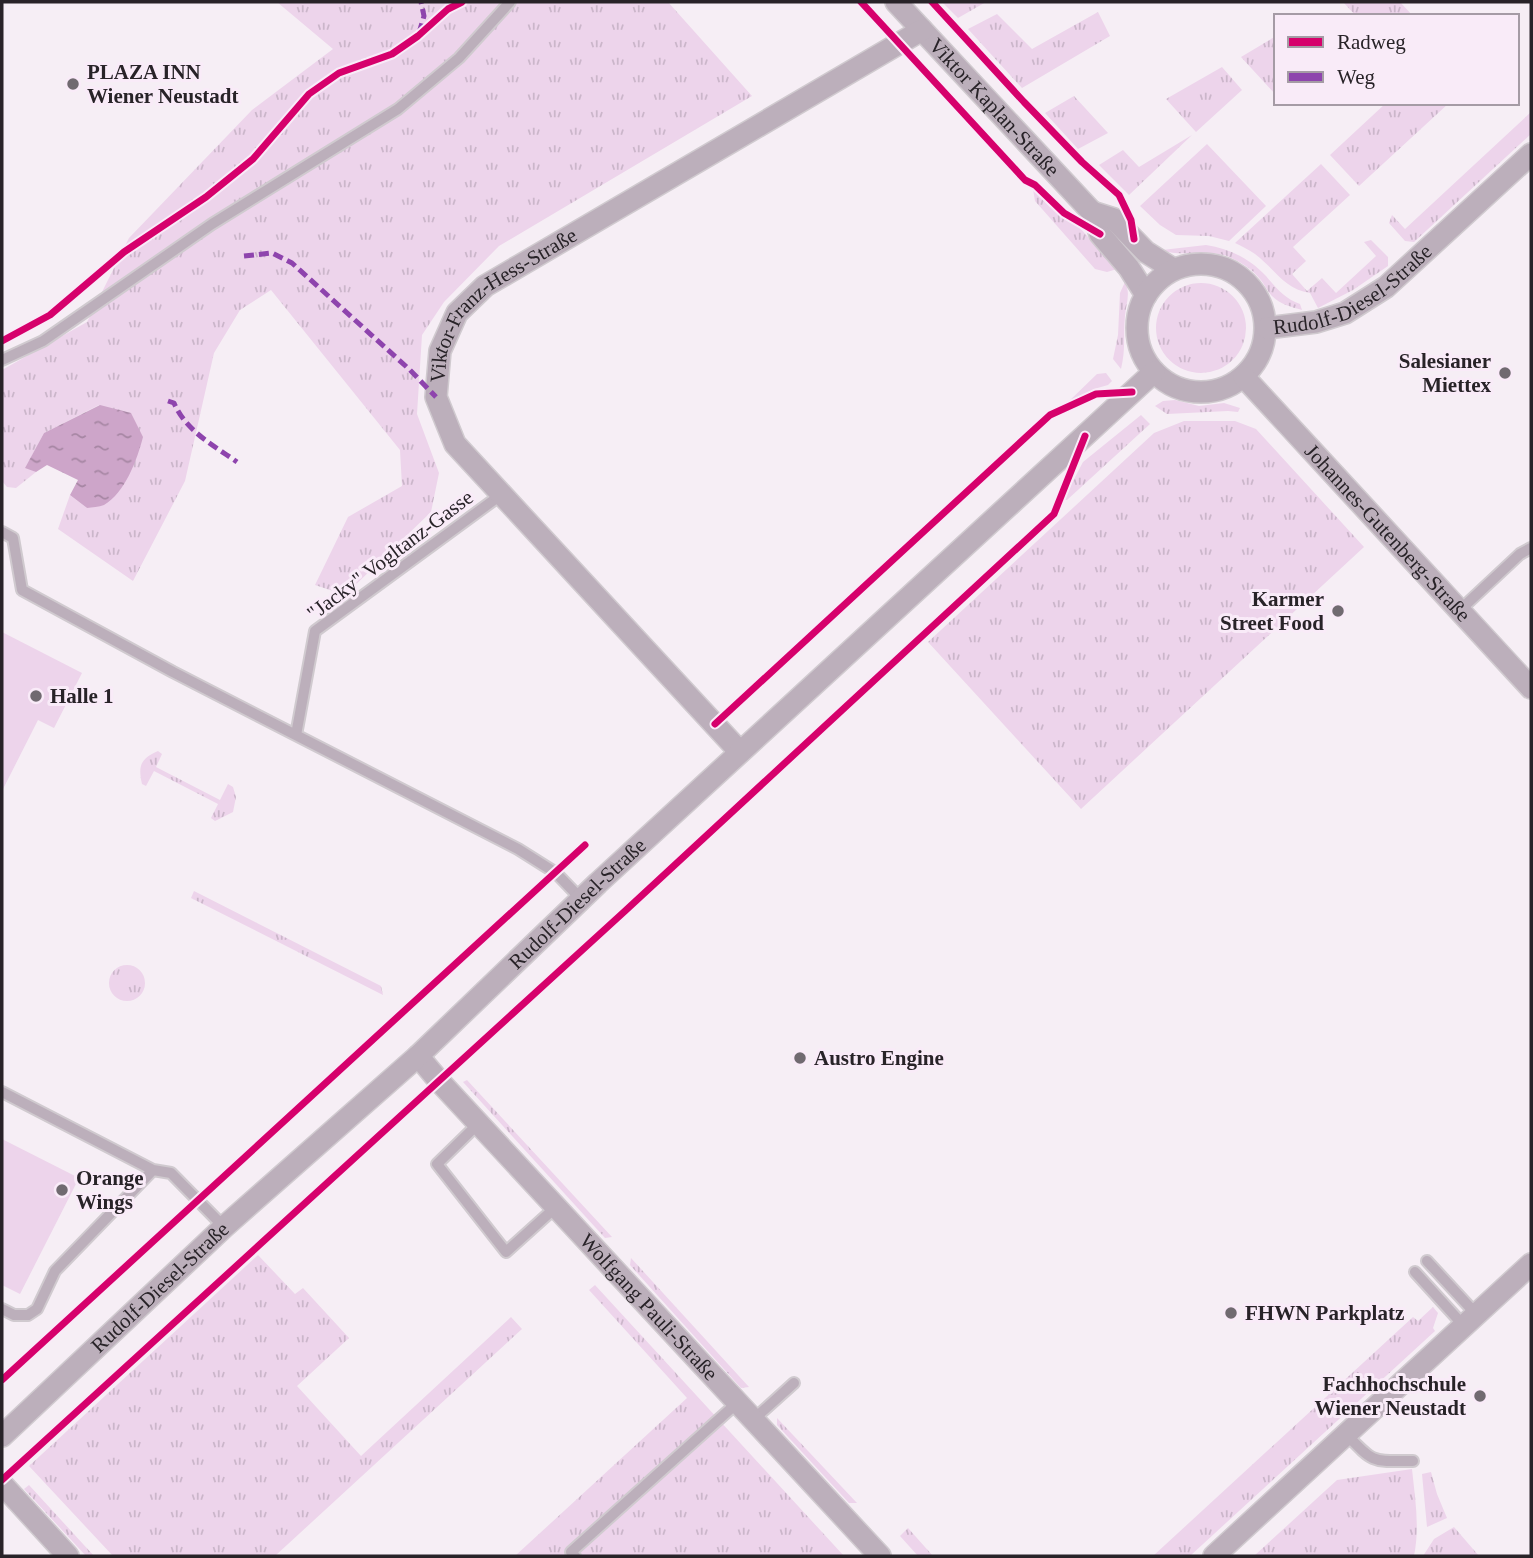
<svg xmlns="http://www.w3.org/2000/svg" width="1533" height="1558" font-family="Georgia,serif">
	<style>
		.grass { fill: url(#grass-tufts) }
		.garden { fill: #edd4eb }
		.water { fill: url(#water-ripples) }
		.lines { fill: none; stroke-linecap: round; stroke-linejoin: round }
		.service-casing { stroke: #d0cacf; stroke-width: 14 }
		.minor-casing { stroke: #d0cacf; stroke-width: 24 }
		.service { stroke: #bcafbb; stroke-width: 10 }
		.minor { stroke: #bcafbb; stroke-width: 21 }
		.quiet { stroke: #8e44ad; stroke-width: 5; stroke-dasharray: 10 5; stroke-linecap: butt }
		.cycleway-casing { stroke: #f9ebf8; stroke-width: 11 }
		.cycleway { stroke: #d6006c; stroke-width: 7 }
		.poi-dot { fill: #706a70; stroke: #f9ebf8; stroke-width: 2.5 }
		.labels { text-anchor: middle; stroke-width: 6; stroke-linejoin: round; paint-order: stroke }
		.poi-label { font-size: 21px; font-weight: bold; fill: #282328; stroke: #f9ebf8; text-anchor: start }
		.street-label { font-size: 21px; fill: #282328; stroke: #f9ebf8 }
	</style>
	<defs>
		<pattern id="grass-tufts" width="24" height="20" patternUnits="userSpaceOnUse" patternTransform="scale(1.75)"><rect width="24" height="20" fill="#edd4eb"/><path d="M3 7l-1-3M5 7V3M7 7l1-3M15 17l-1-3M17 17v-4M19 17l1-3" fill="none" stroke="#cbb6ca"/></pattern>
		<pattern id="water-ripples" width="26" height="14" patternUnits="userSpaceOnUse" patternTransform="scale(1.75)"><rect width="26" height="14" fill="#cda5c9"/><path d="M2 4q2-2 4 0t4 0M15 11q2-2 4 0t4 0" fill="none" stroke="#a686a3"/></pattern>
	</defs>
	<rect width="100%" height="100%" fill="#f6eef5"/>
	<!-- grass -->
	<path class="grass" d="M 277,2 L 668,2 L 752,96 L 499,246 L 444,302 L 422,335 L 417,414 L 439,473 L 431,512 L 345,595 L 315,585 L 348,517 L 402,486 L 400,450 L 271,290 L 240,310 L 214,353 L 185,481 L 133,581 L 58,529 L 70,495 L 87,508 L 99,405 L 44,433 L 26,467 L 36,472 L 16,488 L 7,487 L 2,481 L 2,370 L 87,322 L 129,238 L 252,110 L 333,49 Z
		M 942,2 L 986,2 L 958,18 Z
		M 1343,2 L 1400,2 L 1413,16 L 1356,16 Z
		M 1098,12 L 1110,36 L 1022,88 L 968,29 L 997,14 L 1032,49 Z
		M 1276,36 L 1276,95 L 1241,57 Z
		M 1222,67 L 1242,90 L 1196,132 L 1166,99 Z
		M 1074,96 L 1108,133 L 1078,149 L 1045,113 Z
		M 1386,103 L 1449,103 L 1359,186 L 1330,155 Z
		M 1531,112 L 1531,134 L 1414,242 L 1405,241 L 1389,223 L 1392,215 L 1405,229 Z
		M 1192,135 L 1129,195 L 1099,165 L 1123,150 L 1139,167 Z
		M 1207,144 L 1266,206 L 1229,241 L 1209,236 L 1176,235 L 1160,225 L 1140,206 Z
		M 1321,164 L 1350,195 L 1293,247 L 1306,261 L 1292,274 L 1307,291 L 1322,278 L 1336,293 L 1376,256 L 1364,242 L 1371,240 L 1388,257 L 1388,266 L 1353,290 L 1318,308 L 1310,293 C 1284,289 1275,269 1255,254 C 1249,250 1242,246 1235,243 Z
		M 1033,189 L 1050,206 L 1080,228 L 1117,269 L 1107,272 L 1095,269 L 1035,201 Z
		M 1206,245 C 1230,249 1249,258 1266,276 C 1277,289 1284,298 1300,304 L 1302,310 C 1291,307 1280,304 1272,296 C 1267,291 1264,283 1259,278 C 1251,268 1239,261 1227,256 C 1204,248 1183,258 1162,250 Z
		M 1125,282 C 1131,294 1126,303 1125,316 C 1123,336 1126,349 1121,369 L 1113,359 L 1118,335 L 1120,293 Z
		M1156 328a45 45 0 1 1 90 0a45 45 0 1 1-90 0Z
		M 1106,373 L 1112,381 L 1108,385 L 1094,389 L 1066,404 L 1097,374 Z
		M 1175,400 L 1199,406 L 1224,403 L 1240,408 L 1238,412 L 1228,411 L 1167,414 L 1155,406 L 1163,401 Z
		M 1141,415 L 1150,424 L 1067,500 L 1063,500 L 1083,462 Z
		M 1184,421 L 1235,421 L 1256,429 L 1364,547 L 1081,809 L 928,642 L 1154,433 Z
		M 158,751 L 162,754 L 156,767 L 220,800 L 228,784 L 233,787 L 236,797 L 233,812 L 215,821 L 211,818 L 218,804 L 154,771 L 146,786 L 142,784 C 138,766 140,759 158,751 Z
		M 194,891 L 381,986 L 383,995 L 191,898 Z
		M109 983a18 18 0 1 1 36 0a18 18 0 1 1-36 0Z
		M 467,1080 L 612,1237 L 605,1238 L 463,1082 Z
		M 258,1255 L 295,1294 L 303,1288 L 349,1338 L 297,1386 L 361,1456 L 511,1317 L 522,1329 L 275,1556 L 113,1556 L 29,1466 Z
		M 631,1258 L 749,1387 L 741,1388 L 630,1265 Z
		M 595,1285 L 844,1556 L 515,1556 L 687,1398 L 589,1290 Z
		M 1433,1307 L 1438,1313 L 1433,1328 L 1435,1331 L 1190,1556 L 1153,1556 L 1413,1317 L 1418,1321 Z
		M 777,1418 L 857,1503 L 849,1503 L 777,1425 Z
		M 1412,1469 C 1415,1498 1420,1527 1414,1556 L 1254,1556 L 1337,1480 Z
		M 1431,1472 L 1437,1494 L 1447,1518 L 1427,1527 L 1422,1474 Z
		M 29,1485 L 94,1556 L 86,1556 L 24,1489 Z
		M 1454,1527 L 1479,1556 L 1423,1556 L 1434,1539 Z
		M 908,1528 L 933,1556 L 918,1556 L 900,1536 Z"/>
	<!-- garden -->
	<path class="garden" d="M 2,632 L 82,673 L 54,728 L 38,720 L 2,791 Z
		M 2,1139 L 79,1178 L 20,1294 L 2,1285 Z"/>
	<!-- water -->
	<path class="water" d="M 100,405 L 131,413 L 143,437 C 137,460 125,493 104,505 C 99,507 92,507 87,508 L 70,495 L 78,480 L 47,465 L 36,472 L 25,468 L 44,433 Z"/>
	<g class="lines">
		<defs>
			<path id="service" d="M 2,360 L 43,341 L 212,224 L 398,109 L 459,58 L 510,2
				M 2,532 L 13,538 L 22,590 L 173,672 L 518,849 L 556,873 L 581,899
				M 1459,611 L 1520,554 L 1531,548
				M 296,735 L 315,631 L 502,494
				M 2,1092 L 153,1170 L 171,1173 L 224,1227
				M 478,1124 L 437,1164 L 506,1252 L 556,1207
				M 1427,1261 L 1476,1314
				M 1415,1272 L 1464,1326
				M 2,1309 L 14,1315 L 28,1315 L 37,1309 L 55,1271 L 153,1170
				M 753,1420 L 794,1383
				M 1346,1434 C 1375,1464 1371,1461 1413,1461
				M 575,1556 L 571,1552 L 737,1403"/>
			<g id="minor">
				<path id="s1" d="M 896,2 L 1092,212 L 1100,234 L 1129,268 L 1146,295"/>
				<path d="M 1092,212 L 1114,219 L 1146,252 L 1173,269"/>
				<circle cx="1201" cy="328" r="64"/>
				<path id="s2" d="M 1267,328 L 1316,322 L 1345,313 L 1386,287 L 1531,154"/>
				<path id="s3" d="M 1244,377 L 1531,688"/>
				<path id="s4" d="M 740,752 L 455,444 L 436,397 L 440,351 L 457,313 L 485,286 L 922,30"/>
				<path id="s5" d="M 418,1056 L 439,1081 L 880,1556"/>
				<path id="s6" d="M 2,1436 L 224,1227 L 418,1056 L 598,883 L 1154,372"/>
				<path d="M 2,1484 L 68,1556"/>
				<path d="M 1214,1556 L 1531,1264"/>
			</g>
		</defs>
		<!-- service casing -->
		<use href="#service" class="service-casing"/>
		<!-- minor casing -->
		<use href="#minor" class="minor-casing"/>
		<!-- service -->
		<use href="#service" class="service"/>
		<!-- minor -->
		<use href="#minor" class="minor"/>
		<!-- quiet -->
		<path class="quiet" d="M 419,33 L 424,16 L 421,2
			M 244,256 L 272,253 L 292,263 L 410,370 L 436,397
			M 168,401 L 174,403 C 186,431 213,445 237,462"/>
		<defs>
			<path id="cycleway" d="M 861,2 L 1025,180 L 1035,185 L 1064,213 L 1100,234
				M 932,2 L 1024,102 L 1082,162 L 1119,195 L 1131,220 L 1134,239
				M 2,341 L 50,315 L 124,252 L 206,197 L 253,159 L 309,94 L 339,73 L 392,54 L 418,36 L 448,9 L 462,2
				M 715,724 L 1050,415 L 1096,394 L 1132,392
				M 2,1380 L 585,845
				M 2,1480 L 625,911 L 1054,514 L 1085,436"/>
		</defs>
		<!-- cycleway casing -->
		<use href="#cycleway" class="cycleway-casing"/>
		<!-- cycleway -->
		<use href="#cycleway" class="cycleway"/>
	</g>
	<!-- markers -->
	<g class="poi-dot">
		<circle cx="73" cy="84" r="7"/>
		<circle cx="1505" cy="373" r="7"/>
		<circle cx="1338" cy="611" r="7"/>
		<circle cx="36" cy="696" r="7"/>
		<circle cx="800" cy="1058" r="7"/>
		<circle cx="62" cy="1190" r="7"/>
		<circle cx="1231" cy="1313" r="7"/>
		<circle cx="1480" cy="1396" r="7"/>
	</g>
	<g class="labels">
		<!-- poi labels -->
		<g class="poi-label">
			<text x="87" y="79">PLAZA INN<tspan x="87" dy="24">Wiener Neustadt</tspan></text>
			<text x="1491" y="368" text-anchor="end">Salesianer<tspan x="1491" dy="24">Miettex</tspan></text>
			<text x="1324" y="606" text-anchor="end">Karmer<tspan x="1324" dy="24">Street Food</tspan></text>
			<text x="50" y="703">Halle 1</text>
			<text x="814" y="1065">Austro Engine</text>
			<text x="76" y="1185">Orange<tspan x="76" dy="24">Wings</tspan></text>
			<text x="1245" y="1320">FHWN Parkplatz</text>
			<text x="1466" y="1391" text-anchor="end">Fachhochschule<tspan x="1466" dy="24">Wiener Neustadt</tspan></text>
		</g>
		<!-- street labels -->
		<g class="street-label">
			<text dy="7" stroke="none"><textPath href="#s1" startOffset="144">Viktor Kaplan-Straße</textPath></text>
			<text dy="7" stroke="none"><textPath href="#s2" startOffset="96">Rudolf-Diesel-Straße</textPath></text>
			<text dy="7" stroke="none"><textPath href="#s4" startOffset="593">Viktor-Franz-Hess-Straße</textPath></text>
			<text dy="7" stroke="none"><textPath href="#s3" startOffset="212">Johannes-Gutenberg-Straße</textPath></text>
			<text transform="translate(390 555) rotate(-37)" y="7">"Jacky" Vogltanz-Gasse</text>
			<text dy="7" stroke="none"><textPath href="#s6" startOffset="784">Rudolf-Diesel-Straße</textPath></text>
			<text dy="7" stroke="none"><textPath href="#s6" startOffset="217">Rudolf-Diesel-Straße</textPath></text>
			<text dy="7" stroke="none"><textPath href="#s5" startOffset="341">Wolfgang Pauli-Straße</textPath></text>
		</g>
	</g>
	<!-- border -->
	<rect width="1533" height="1558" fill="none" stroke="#282328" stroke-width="7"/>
	<!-- legend -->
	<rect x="1274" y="14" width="245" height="91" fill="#f9ebf8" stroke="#a59ba5" stroke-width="2"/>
	<rect x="1288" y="37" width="35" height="10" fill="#d6006c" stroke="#a59ba5" stroke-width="2"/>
	<text x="1337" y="49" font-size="21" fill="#282328">Radweg</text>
	<rect x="1288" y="72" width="35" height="10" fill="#8e44ad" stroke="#a59ba5" stroke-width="2"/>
	<text x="1337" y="84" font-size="21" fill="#282328">Weg</text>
</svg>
